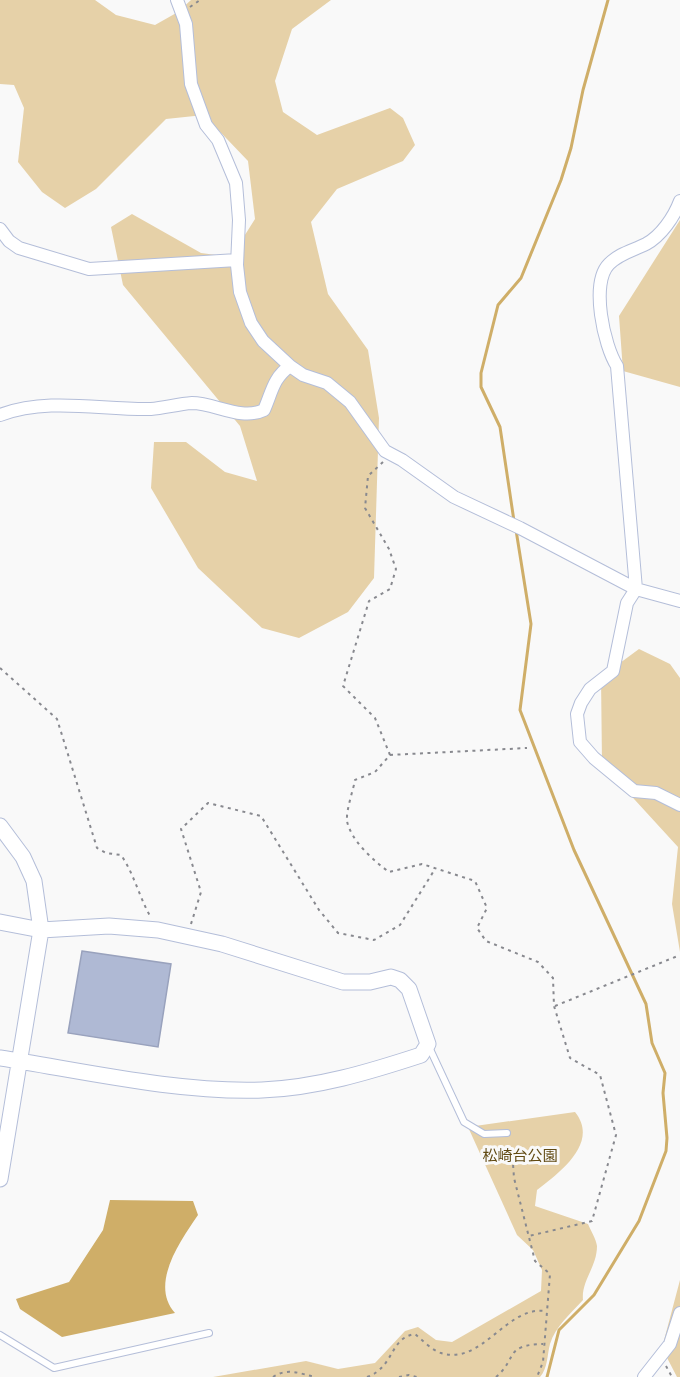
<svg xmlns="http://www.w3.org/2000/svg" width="680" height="1377" font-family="Arial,'Noto Sans JP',sans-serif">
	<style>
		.green { fill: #e6d1a8 }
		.water { fill: #cfae68 }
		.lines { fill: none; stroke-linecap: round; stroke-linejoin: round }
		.stream { stroke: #cfae68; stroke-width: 3 }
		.building { fill: #afb9d4; stroke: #99a2bd; stroke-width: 1.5 }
		.service-casing { stroke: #b4bed9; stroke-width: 8 }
		.minor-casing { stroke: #b4bed9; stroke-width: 14 }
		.tertiary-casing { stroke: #b4bed9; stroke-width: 17 }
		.path { stroke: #88898f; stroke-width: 2; stroke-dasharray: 3 4.5; stroke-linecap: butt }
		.service { stroke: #fff; stroke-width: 6 }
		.minor { stroke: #fff; stroke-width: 12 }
		.tertiary { stroke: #fff; stroke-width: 15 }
		.labels { text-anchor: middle; stroke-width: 6; stroke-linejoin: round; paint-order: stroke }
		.park-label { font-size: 15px; fill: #614a13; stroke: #f9f9f9 }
	</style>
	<rect width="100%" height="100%" fill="#f9f9f9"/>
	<!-- green -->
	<path class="green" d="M 0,0 L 95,0 L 116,15 L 155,25 L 178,12 L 191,0 L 331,0 L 292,29 L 275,81 L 283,112 L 317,135 L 390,108 L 403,118 L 415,145 L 403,161 L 337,189 L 311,222 L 328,294 L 368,350 L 379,418 L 374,578 L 348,612 L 299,638 L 262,628 L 198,568 L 151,488 L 154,442 L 186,442 L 225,472 L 257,481 L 240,426 L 123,285 L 111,227 L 132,214 L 201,253 L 231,257 L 255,219 L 248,161 L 204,115 L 166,119 L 96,189 L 65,208 L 42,192 L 18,162 L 24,108 L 14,85 L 0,84 Z
		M 680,220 L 680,387 L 623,371 L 619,316 Z
		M 639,649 L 670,664 L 680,678 L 680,952 L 672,904 L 678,847 L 602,764 L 601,677 Z
		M 575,1112 C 600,1143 559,1173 537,1190 L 535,1206 L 588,1224 C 591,1231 596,1239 597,1246 C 597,1267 581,1281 583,1300 C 571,1313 555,1327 550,1344 C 547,1355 548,1368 540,1377 L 213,1377 L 306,1361 L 338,1369 L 375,1363 L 405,1331 L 418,1327 L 436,1340 L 452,1342 L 541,1291 L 542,1270 L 533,1250 L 517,1235 L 468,1127 Z
		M 680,1280 L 680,1377 L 677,1377 L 662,1348 Z"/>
	<!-- water -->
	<path class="water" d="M 110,1200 L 193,1201 L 198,1215 C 181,1240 149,1284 175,1313 L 62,1337 L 20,1309 L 16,1299 L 69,1282 L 103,1230 Z"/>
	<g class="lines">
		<!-- stream -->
		<path class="stream" d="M 514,521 L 500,427 L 481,387 L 481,373 L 498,305 L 521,278 L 561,180 L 571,148 L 583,90 L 608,0
			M 516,530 L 531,624 L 520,710 L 574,850 L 646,1004 L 652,1043 L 665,1073 L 663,1093 L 667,1138 L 666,1151 L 639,1221 L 594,1295 L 559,1330 L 547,1377"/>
	</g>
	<!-- building -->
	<path class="building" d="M 82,951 L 171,964 L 158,1047 L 68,1033 Z"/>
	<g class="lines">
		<defs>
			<path id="service" d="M 429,1047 L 464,1122 L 484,1134 L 507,1133
				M 0,1335 L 54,1368 L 209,1333"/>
			<path id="minor" d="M 177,0 L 186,24 L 191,84 L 206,125 L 218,140 L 236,183 L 239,220 L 237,265 L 240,292 L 251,323 L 263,341 L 290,366 L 303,375 L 327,383 L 350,402 L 385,451 L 402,460 L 454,497 L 520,528 L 636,589 L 680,601
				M 680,201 C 674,217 661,236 646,244 C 632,251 620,253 609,264 C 590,283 604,346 617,366 L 636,589 L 627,603 L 613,671 L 590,689 L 581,703 L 577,714 L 580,742 L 594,758 L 634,791 L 656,793 L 680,805
				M 0,229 L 9,241 L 19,248 L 89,269 L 237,260
				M 0,415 C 49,397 100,410 151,409 C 164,408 178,404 192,403 C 215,403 241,421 264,410 C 272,392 273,378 290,366
				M 644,1377 L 670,1344 L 680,1313"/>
			<path id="tertiary" d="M 0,826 L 23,857 L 34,881 L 41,930 L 0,1179
				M 0,922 L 41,930 L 109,926 L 158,930 L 222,944 L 343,982 L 370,982 L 391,977 L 400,980 L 409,989 L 428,1044 L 421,1055 C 369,1072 316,1088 262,1090 C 178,1093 83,1071 0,1058"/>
		</defs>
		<!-- service casing -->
		<use href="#service" class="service-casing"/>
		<!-- minor casing -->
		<use href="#minor" class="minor-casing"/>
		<!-- tertiary casing -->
		<use href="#tertiary" class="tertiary-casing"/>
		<!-- path -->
		<path class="path" d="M 190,7 L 200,0
			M 383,462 L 368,476 L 365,508 L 389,549 L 396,569 L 390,589 L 369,601 L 343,686 L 375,718 L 390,755 L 375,772 L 355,780 C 353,791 346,810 347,821 C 351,841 374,861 389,872 L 422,864 L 475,881 L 487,908 L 477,928 L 486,941 L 538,962 L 553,978 L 554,1006 L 570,1058 L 600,1075 L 616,1135 L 592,1221 L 529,1236
			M 0,668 L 57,719 L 97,848 L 106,853 L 121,855 C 134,874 139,896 150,916
			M 390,755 L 527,748
			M 191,924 L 201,892 L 181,829 L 208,803 L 261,816 L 319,910 L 338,933 L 374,940 L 400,925 L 435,869
			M 555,1006 L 680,955
			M 512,1150 L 514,1178 L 535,1261 L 550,1274 L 543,1362 L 537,1377
			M 666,1366 L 672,1377
			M 273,1377 C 288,1367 300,1374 316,1377
			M 367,1377 C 395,1367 389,1338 415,1334 C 422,1340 433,1351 441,1353 C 482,1366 506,1306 545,1311
			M 399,1377 L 409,1375 L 417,1377
			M 496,1377 C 518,1358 504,1345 543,1344"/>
		<!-- service -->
		<use href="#service" class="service"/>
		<!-- minor -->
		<use href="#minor" class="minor"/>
		<!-- tertiary -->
		<use href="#tertiary" class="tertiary"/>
	</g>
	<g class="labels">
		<!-- park labels -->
		<g class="park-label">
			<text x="520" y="1161">松崎台公園</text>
		</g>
	</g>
</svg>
